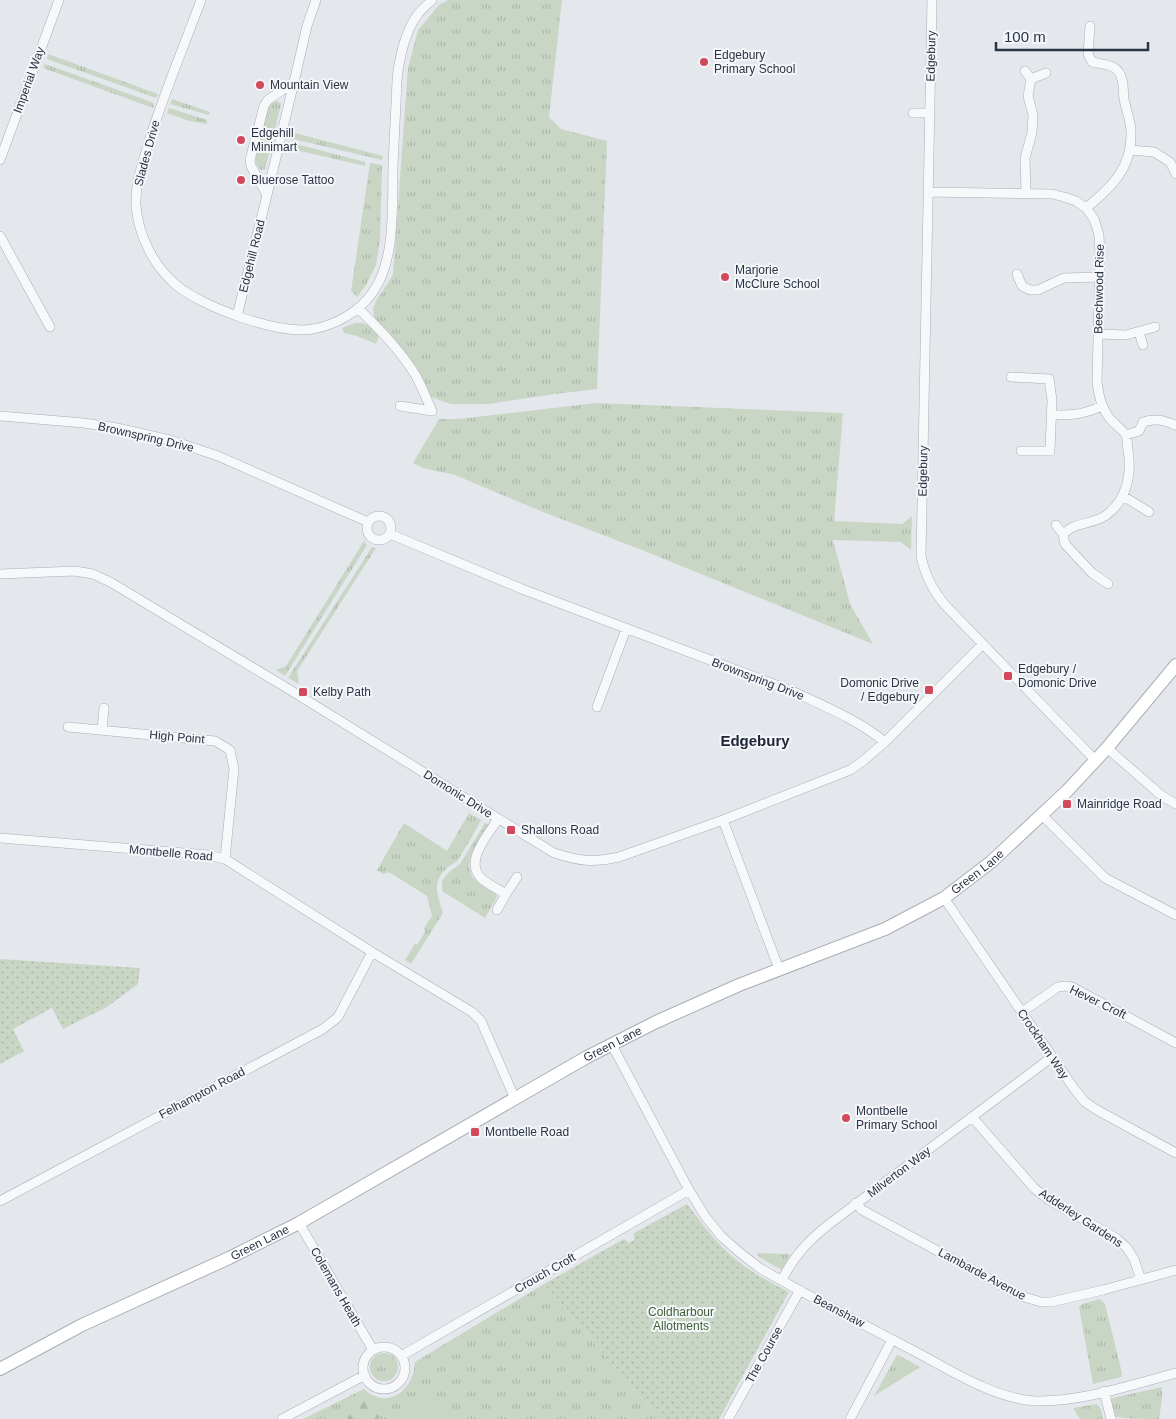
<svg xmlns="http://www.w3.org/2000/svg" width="1176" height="1419" font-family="Arial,sans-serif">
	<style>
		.grass { fill: url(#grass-tufts) }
		.forest { fill: url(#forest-firs) }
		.garden { fill: url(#garden-dots) }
		.pitch { fill: #c9d6c5 }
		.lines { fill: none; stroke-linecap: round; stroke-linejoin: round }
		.minor-casing { stroke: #a9aeb7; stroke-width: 10 }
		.secondary-casing { stroke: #a9aeb7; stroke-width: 14 }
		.minor { stroke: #f7f8fa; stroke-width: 9 }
		.secondary { stroke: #fff; stroke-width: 12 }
		.poi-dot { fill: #d1495b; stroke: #f4f6f9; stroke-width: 2 }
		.labels { text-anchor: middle; stroke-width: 4; stroke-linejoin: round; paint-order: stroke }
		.poi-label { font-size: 12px; fill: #2b3445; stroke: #f4f6f9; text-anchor: start }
		.street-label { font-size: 12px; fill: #2b3445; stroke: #f4f6f9 }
		.park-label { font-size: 12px; fill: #3f6138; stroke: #f4f6f9 }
		.quarter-label { font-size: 15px; font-weight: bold; fill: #1d2536; stroke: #f4f6f9 }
	</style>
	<defs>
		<pattern id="grass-tufts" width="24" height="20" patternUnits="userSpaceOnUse" patternTransform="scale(1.25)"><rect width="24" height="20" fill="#c9d6c5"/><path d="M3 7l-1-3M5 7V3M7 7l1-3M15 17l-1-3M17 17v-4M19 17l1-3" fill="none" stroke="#adb8ab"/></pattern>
		<pattern id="forest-firs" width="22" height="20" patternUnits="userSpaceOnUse" patternTransform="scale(1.25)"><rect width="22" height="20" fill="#c9d6c5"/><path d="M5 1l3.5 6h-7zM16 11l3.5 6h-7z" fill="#adb8ab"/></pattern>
		<pattern id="garden-dots" width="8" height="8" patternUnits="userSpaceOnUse" patternTransform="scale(1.25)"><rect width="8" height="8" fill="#c9d6c5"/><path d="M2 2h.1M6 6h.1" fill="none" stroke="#adb8ab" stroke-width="1.8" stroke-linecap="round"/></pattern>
	</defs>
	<rect width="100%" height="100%" fill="#e4e7ec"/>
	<!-- grass -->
	<path class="grass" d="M 448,0 L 562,0 L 549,117 L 561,129 L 607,141 L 597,389 L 555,394 L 489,404 L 451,404 L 428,396 L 418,372 L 410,358 L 375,319 L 373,309 L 376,301 L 393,275 L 408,68 L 418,30 L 439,5 Z
		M 48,54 L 158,94 L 156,98 L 47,59 Z
		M 45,64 L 154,103 L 153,108 L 43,68 Z
		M 172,99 L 210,112 L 209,115 L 170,104 Z
		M 277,101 L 281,104 L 274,134 L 262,131 L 269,104 Z
		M 169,108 L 207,120 L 207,124 L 189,121 L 167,113 Z
		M 291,132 L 383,156 L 382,160 L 289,138 Z
		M 261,134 L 273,138 L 265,169 L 261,170 C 250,162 258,145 261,134 Z
		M 288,142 L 365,162 L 365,166 L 287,148 Z
		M 370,163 L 382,165 L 380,239 L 376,265 L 366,285 L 357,297 L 351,291 Z
		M 355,323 C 367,322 371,327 379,336 L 376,344 L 357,336 L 344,333 L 342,328 Z
		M 597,403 L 843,413 L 834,521 L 902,524 L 912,516 L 911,550 L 901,542 L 833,540 L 850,604 L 873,644 L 642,550 L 543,512 L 455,475 L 423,468 L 413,463 L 439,419 L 459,419 Z
		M 364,541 L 367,545 L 285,676 L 276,670 L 286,666 Z
		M 372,547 L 376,548 L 297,671 L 299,684 L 288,678 Z
		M 469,813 L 481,820 C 474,833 467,846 459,858 C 456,863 450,865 446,869 C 431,883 438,896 443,913 L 411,964 L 405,960 L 415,944 L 417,945 L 425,932 L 424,928 L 432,916 L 427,896 L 389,872 L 383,874 L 377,870 L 404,823 L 447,851 Z
		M 485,823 L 490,825 C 480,840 459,863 475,880 C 481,886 489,889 496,893 L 497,897 L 485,918 L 442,891 L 442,881 L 449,872 L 460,864 Z
		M 758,1253 L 788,1254 L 790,1255 L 782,1270 L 769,1263 L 757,1255 Z
		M 544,1284 L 659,1419 L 303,1419 L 364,1389 C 388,1411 414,1390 415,1362 Z
		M 1100,1299 L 1105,1304 L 1122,1373 L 1121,1377 L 1093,1384 L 1079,1307 L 1082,1304 Z
		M370 1367a14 14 0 1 1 28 0a14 14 0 1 1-28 0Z
		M 898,1355 L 920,1367 L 874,1396 L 897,1355 Z
		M 1162,1387 L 1162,1399 L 1159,1419 C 1152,1419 1120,1419 1115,1416 C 1113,1413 1112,1404 1111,1400 L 1113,1398 Z
		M 1097,1404 L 1101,1409 L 1103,1419 L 1080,1419 L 1073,1408 Z"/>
	<!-- forest -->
	<path class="forest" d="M 369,1394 L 384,1401 L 379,1419 L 348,1419 L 344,1406 L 355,1397 Z"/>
	<!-- garden -->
	<path class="garden" d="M 0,959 L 140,968 L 138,984 L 107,1007 L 63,1029 L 52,1008 L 13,1029 L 24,1051 L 0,1064 Z
		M 687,1204 C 702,1224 718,1246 739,1262 C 754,1274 772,1283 789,1292 L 719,1419 L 659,1419 L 544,1284 L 624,1239 L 629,1243 L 634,1240 L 634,1233 Z"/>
	<!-- pitch -->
	<path class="pitch" d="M 430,1387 L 445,1405 L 457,1417 L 455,1419 L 399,1419 L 396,1415 Z"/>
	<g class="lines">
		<defs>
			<path id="minor" d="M 201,0 C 184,46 165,91 150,138 C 144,160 135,182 136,205 C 138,234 153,265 175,284 C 201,307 279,335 313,329 C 336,325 359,312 373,292 C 396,259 392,206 393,167 C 394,138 396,109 397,80 C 399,59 405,31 418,14 C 422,9 428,4 432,0
				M 932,0 L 921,556 C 925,576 933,591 946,606 L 1096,761
				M 1025,71 L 1031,79 L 1028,96 L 1033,115 L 1032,133 L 1025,158 L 1026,194
				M 1031,79 L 1046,73
				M 294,82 L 267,195 L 251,166 L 250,160 L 264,106 L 268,100 Z
				M 294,82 L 307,26 L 316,0
				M 913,113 L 930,113
				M 1130,150 L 1154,152 L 1170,162 L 1176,174
				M 0,160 L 59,0
				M 928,192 L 1052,194 L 1064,197 L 1076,201 L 1086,208 L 1094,219 L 1099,235 L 1100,254 L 1097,382 C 1099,397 1102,410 1112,421 C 1116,425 1123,430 1126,435 C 1128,439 1127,446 1128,450 C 1132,474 1127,501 1105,516 C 1095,522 1083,523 1073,527 C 1069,529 1066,532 1063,534
				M 1086,208 C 1112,187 1132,168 1131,132 C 1131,121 1126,110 1124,99 C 1123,92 1124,86 1122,80 C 1119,64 1105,65 1092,62 L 1088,54 L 1090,26
				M 0,236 L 50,327
				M 1017,274 L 1022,286 L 1030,290 L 1038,290 L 1064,278 L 1099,277
				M 358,308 C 379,329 401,351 416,376 C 422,387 427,400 432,411
				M 237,316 L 267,195
				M 1139,332 L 1143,345
				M 1098,334 L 1126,335 L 1155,327
				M 1011,377 L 1049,379 L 1052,400 L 1050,451 L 1021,451
				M 400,406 L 432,411
				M 1052,415 C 1073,415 1082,415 1102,406
				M 0,416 L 84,423 L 117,428 L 170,440 L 218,456 L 368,522
				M 1126,435 L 1139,431 L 1143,422 C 1155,418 1163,420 1175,425
				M 1123,496 L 1149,512
				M367 528a12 12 0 1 1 24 0a12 12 0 1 1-24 0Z
				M 1056,525 L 1063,534 L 1065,544 L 1092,573 L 1108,584
				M 390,534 L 522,589 L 792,691 C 824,706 858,720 885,742
				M 0,574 L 75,571 L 93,574 L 112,583 L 282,685 L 554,853 C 579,861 592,863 619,857 L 723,820 L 850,770 L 863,761 L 885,742 L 983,644
				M 597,707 L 626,629
				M 68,727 L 215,741 L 230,750 L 234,769 L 225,859
				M 102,730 L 104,708
				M 1107,748 L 1162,796 L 1176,804
				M 1042,815 L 1105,878 L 1176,915
				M 723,820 L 779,969
				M 0,838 L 208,855 L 225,859 L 372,952 L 472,1012 L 481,1021 L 515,1099
				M 506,894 L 517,877
				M 944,898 L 1075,1090 L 1085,1102 L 1097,1110 L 1176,1153
				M 497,910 L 506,894 C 498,889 489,885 482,879 C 463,862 488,835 498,819
				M 1022,1012 L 1058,987 L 1065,986 L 1072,987 L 1176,1043
				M 612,1045 L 689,1190 L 705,1216 L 721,1236 L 739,1252 L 761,1269 C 812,1298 864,1325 916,1352 C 950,1370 995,1399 1035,1401 C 1082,1402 1131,1385 1176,1373
				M 972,1117 L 1034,1188 L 1049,1200 L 1116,1238 L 1127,1248 L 1134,1259 L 1141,1280
				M 0,1201 L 323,1029 L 338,1017 L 372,952
				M 856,1203 L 862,1210 L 1021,1296 L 1041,1302 L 1051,1302 L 1103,1290 L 1176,1270
				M 299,1223 L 373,1350
				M 782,1280 C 794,1256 807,1242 828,1225 L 1052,1057
				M363 1368a21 21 0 1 1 42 0a21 21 0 1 1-42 0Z
				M 401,1356 L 689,1190
				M 1104,1391 L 1111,1419
				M 282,1419 L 365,1375
				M 728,1419 L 800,1290
				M 850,1419 L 892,1340"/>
			<g id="secondary">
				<path id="s1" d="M 0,1369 L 82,1325 L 229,1258 L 299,1223 L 587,1057 L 656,1022 L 739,985 L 885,929 L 944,898 L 991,862 L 1067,791 L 1107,748 L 1176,665"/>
			</g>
		</defs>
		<!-- minor casing -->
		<use href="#minor" class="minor-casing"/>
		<!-- secondary casing -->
		<use href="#secondary" class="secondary-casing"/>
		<!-- minor -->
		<use href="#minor" class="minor"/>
		<!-- secondary -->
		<use href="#secondary" class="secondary"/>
	</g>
	<!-- markers -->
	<g class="poi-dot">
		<circle cx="704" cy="62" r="5"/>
		<circle cx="260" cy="85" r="5"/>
		<circle cx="241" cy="140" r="5"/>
		<circle cx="241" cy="180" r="5"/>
		<circle cx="725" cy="277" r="5"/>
		<rect x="1003" y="671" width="10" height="10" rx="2.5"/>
		<rect x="924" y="685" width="10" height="10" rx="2.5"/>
		<rect x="298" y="687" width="10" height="10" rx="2.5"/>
		<rect x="1062" y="799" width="10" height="10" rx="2.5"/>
		<rect x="506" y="825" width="10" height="10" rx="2.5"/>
		<circle cx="846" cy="1118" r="5"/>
		<rect x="470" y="1127" width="10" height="10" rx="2.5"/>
	</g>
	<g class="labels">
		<!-- poi labels -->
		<g class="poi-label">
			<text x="714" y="59">Edgebury<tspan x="714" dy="14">Primary School</tspan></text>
			<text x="270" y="89">Mountain View</text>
			<text x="251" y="137">Edgehill<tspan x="251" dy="14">Minimart</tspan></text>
			<text x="251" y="184">Bluerose Tattoo</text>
			<text x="735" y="274">Marjorie<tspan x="735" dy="14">McClure School</tspan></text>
			<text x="1018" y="673">Edgebury /<tspan x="1018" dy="14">Domonic Drive</tspan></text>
			<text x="919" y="687" text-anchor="end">Domonic Drive<tspan x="919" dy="14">/ Edgebury</tspan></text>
			<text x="313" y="696">Kelby Path</text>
			<text x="1077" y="808">Mainridge Road</text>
			<text x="521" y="834">Shallons Road</text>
			<text x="856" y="1115">Montbelle<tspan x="856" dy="14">Primary School</tspan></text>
			<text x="485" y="1136">Montbelle Road</text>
		</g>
		<!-- street labels -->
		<g class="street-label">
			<text transform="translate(931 56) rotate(-89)" y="4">Edgebury</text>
			<text transform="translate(29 80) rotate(-70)" y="4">Imperial Way</text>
			<text transform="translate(147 153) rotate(-75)" y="4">Slades Drive</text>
			<text transform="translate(252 256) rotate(-76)" y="4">Edgehill Road</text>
			<text transform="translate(1099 289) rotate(-89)" y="4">Beechwood Rise</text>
			<text transform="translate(146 437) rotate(13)" y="4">Brownspring Drive</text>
			<text transform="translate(923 471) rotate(-89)" y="4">Edgebury</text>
			<text transform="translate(758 679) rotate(21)" y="4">Brownspring Drive</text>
			<text transform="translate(177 737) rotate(5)" y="4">High Point</text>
			<text transform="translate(458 794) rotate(32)" y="4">Domonic Drive</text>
			<text transform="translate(171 853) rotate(5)" y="4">Montbelle Road</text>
			<text dy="4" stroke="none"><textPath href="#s1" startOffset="1099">Green Lane</textPath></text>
			<text transform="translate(1098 1002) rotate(26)" y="4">Hever Croft</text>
			<text transform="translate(1043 1044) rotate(56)" y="4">Crockham Way</text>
			<text dy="4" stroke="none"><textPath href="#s1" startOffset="694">Green Lane</textPath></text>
			<text transform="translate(202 1093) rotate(-28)" y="4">Felhampton Road</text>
			<text transform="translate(899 1172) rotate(-37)" y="4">Milverton Way</text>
			<text transform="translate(1081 1218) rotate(33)" y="4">Adderley Gardens</text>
			<text dy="4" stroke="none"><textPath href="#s1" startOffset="289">Green Lane</textPath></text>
			<text transform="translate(545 1273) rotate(-30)" y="4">Crouch Croft</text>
			<text transform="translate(982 1274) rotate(28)" y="4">Lambarde Avenue</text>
			<text transform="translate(336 1287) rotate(60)" y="4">Colemans Heath</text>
			<text transform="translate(839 1311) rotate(28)" y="4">Beanshaw</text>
			<text transform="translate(764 1355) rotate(-61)" y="4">The Course</text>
		</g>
		<!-- park labels -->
		<g class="park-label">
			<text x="681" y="1316">Coldharbour<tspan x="681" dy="14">Allotments</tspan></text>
		</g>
		<!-- quarter labels -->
		<g class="quarter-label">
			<text x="755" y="746">Edgebury</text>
		</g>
	</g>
	<!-- scale -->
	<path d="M996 42v8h152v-8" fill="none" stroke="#2b3445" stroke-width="2.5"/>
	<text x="1004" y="42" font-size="15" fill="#2b3445" stroke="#f4f6f9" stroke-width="4" paint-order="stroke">100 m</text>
</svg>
